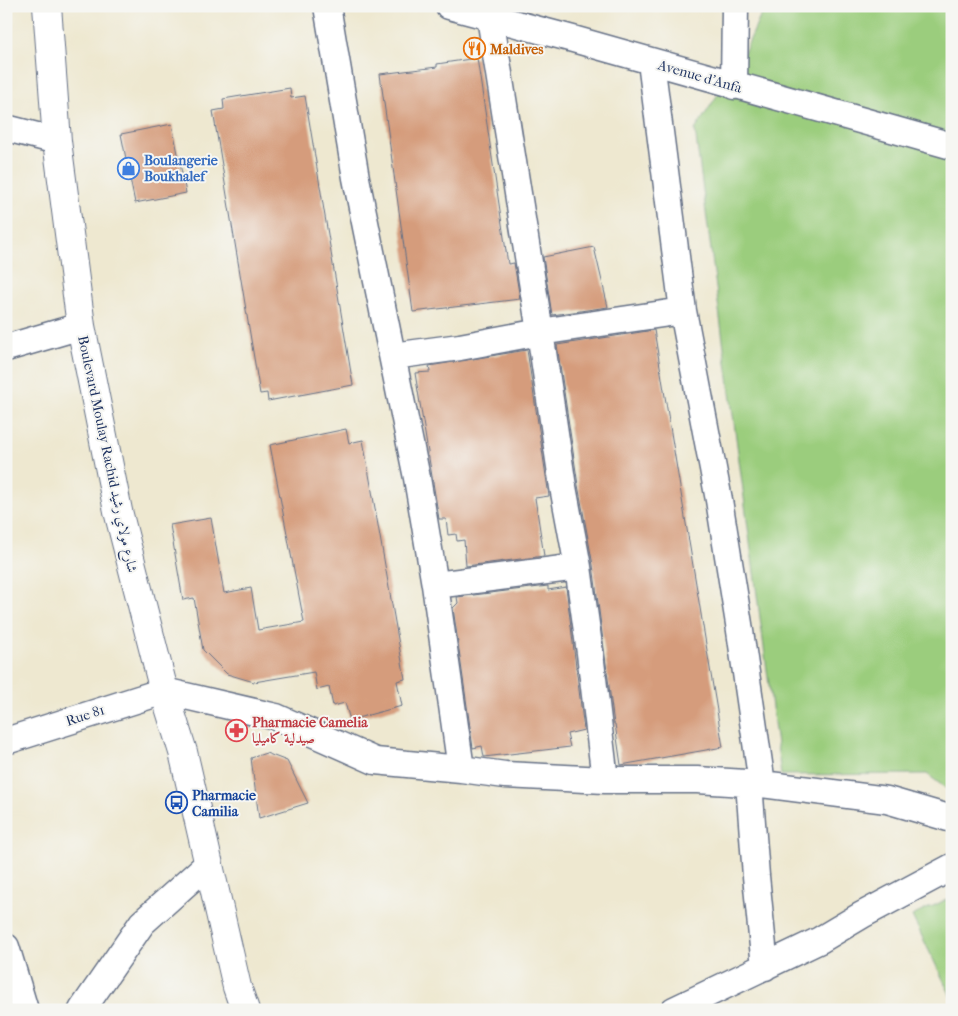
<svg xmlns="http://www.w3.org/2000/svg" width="958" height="1016" font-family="'IM FELL French Canon',Amiri,serif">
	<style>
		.green { fill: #9bcd7d; stroke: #5b7e6e }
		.building { fill: #d59c7b }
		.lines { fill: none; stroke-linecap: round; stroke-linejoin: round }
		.minor-casing { stroke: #657086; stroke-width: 29 }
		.major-casing { stroke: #657086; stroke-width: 30 }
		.minor { stroke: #fff; stroke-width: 26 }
		.major { stroke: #fff; stroke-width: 28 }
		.labels { text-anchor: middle; stroke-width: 4; stroke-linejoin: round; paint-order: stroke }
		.food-label { font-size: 14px; font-weight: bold; fill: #c56008; stroke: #f6f6f2; text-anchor: start }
		.street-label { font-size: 14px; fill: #1b2f5e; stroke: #f6f6f2 }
		.shop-label { font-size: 14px; font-weight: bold; fill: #366cbe; stroke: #f6f6f2; text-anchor: start }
		.health-label { font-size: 14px; font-weight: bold; fill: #be3a42; stroke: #f6f6f2; text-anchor: start }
		.transit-label { font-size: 14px; font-weight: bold; fill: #164399; stroke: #f6f6f2; text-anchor: start }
	</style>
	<rect width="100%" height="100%" fill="#f6f6f2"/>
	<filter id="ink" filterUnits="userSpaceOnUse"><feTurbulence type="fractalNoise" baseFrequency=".02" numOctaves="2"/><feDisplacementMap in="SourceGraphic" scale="10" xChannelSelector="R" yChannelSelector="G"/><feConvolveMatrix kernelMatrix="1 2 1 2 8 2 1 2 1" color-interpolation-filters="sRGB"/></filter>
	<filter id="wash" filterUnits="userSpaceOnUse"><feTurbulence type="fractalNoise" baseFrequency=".0096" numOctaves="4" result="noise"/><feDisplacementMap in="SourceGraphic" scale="20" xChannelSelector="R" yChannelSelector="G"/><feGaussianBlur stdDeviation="1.12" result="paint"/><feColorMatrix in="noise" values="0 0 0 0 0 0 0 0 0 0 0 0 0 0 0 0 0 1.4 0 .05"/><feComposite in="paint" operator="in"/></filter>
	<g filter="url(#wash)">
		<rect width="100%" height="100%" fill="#eee8d0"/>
		<!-- green -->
		<path class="green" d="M 765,6 L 952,6 L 952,793 L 927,774 L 781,775 L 695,130 L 743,55 Z
			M 952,897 L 952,998 L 912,916 Z"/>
		<g id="blocks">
			<!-- building -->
			<path class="building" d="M 477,58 L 508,264 L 514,263 L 520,299 L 413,312 L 380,74 L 437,67 L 437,64 Z
				M 290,88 L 291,98 L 305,96 L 353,385 L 268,401 L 267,393 L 260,394 L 213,111 L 224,109 L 223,99 Z
				M 172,124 L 186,193 L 135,203 L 121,134 Z
				M 594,247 L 608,307 L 552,315 L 543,257 Z
				M 654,330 L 723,747 L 621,765 L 615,724 L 614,724 L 593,565 L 578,485 L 557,345 Z
				M 527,350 L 549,496 L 535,498 L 544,556 L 466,566 L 464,540 L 457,541 L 456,534 L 448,535 L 446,519 L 439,519 L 415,373 L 430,372 L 429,366 Z
				M 346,429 L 349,443 L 363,440 L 405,679 L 397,681 L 402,706 L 350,720 L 345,703 L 333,706 L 329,687 L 317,690 L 314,672 L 254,682 L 227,674 L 203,650 L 194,598 L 183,600 L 170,525 L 211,518 L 224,593 L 251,588 L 258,630 L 304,622 L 270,445 Z
				M 548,586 L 548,590 L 566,587 L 584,730 L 567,734 L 570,747 L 484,757 L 482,746 L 473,748 L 453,608 L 458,603 L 457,597 Z
				M 266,753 L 287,761 L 308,803 L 259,818 L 251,758 Z"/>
		</g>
	</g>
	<g filter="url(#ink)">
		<use href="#blocks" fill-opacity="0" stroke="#657086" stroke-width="1"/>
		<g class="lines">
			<defs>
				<path id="minor" d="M 327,6 L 356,178 L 417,478 L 435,585 L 461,769
					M 449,6 L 573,39 L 952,146
					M 490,17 L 540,332 L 563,487 L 578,567 L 590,653 L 605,780
					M 651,62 L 683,311 L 719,500 L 739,624 L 762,784
					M 734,86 L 735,6
					M 6,128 L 57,141
					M 6,348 L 81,326
					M 393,356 L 460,347 L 540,332 L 683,311
					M 435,585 L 578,567
					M 6,741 L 164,691 L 276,717 L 375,761 L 461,769 L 505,775 L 605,780 L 697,780 L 762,784 L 887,800 L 952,819
					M 749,783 L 756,876 L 765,967
					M 6,947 L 25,1010
					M 82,1010 L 142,923 L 209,863
					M 674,1010 L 820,940 L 862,915 L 952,867"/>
				<path id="major" d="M 47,6 L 57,141 L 81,326 L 118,511 L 164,691 L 183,752 L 237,987 L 245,1010"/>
			</defs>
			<!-- minor casing -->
			<use href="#minor" class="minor-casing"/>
			<!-- major casing -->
			<use href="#major" class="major-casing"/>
			<!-- minor -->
			<use href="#minor" class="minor"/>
			<!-- major -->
			<use href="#major" class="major"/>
		</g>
	</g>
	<!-- icons -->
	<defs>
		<symbol id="restaurant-ring" viewBox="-11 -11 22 22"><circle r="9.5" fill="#f6f6f2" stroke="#e8710a" stroke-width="1.5"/><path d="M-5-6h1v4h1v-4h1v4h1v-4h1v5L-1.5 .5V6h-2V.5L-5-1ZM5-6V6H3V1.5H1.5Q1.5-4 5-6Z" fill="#e8710a"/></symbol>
		<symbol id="shop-ring" viewBox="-11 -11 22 22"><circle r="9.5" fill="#f6f6f2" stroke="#3f7fe0" stroke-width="1.5"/><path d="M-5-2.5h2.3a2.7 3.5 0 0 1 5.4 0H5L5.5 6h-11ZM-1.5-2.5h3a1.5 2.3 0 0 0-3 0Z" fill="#3f7fe0"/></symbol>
		<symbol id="pharmacy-ring" viewBox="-11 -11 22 22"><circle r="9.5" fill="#f6f6f2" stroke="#e0444e" stroke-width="1.5"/><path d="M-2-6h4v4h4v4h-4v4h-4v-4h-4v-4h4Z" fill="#e0444e"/></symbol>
		<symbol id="bus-ring" viewBox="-11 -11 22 22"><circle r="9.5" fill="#f6f6f2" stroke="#1a4fb4" stroke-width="1.5"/><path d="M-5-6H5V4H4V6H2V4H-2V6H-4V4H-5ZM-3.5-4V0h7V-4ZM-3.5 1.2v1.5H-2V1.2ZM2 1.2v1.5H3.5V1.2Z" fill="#1a4fb4"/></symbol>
	</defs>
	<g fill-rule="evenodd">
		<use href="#restaurant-ring" x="462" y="36" width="25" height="25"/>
		<use href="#shop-ring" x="116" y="156" width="25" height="25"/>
		<use href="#pharmacy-ring" x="224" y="718" width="25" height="25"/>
		<use href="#bus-ring" x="164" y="790" width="25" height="25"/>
	</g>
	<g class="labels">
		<!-- food labels -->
		<g class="food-label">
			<text x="490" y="54">Maldives</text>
		</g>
		<!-- street labels -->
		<g class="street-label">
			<text transform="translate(700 76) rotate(16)" y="5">Avenue d'Anfa</text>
			<text transform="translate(108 454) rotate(78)" y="5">Boulevard Moulay Rachid شارع مولاي رشيد</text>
			<text transform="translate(85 715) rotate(-18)" y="5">Rue 81</text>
		</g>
		<!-- shop labels -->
		<g class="shop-label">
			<text x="144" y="165">Boulangerie<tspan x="144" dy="16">Boukhalef</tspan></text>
		</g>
		<!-- health labels -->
		<g class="health-label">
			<text x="252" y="727">Pharmacie Camelia<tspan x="252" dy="16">صيدلية كاميليا</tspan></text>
		</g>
		<!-- transit labels -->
		<g class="transit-label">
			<text x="192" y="800">Pharmacie<tspan x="192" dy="16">Camilia</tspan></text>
		</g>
	</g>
	<!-- margin -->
	<rect width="958" height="1016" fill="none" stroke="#f6f6f2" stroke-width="25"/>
</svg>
